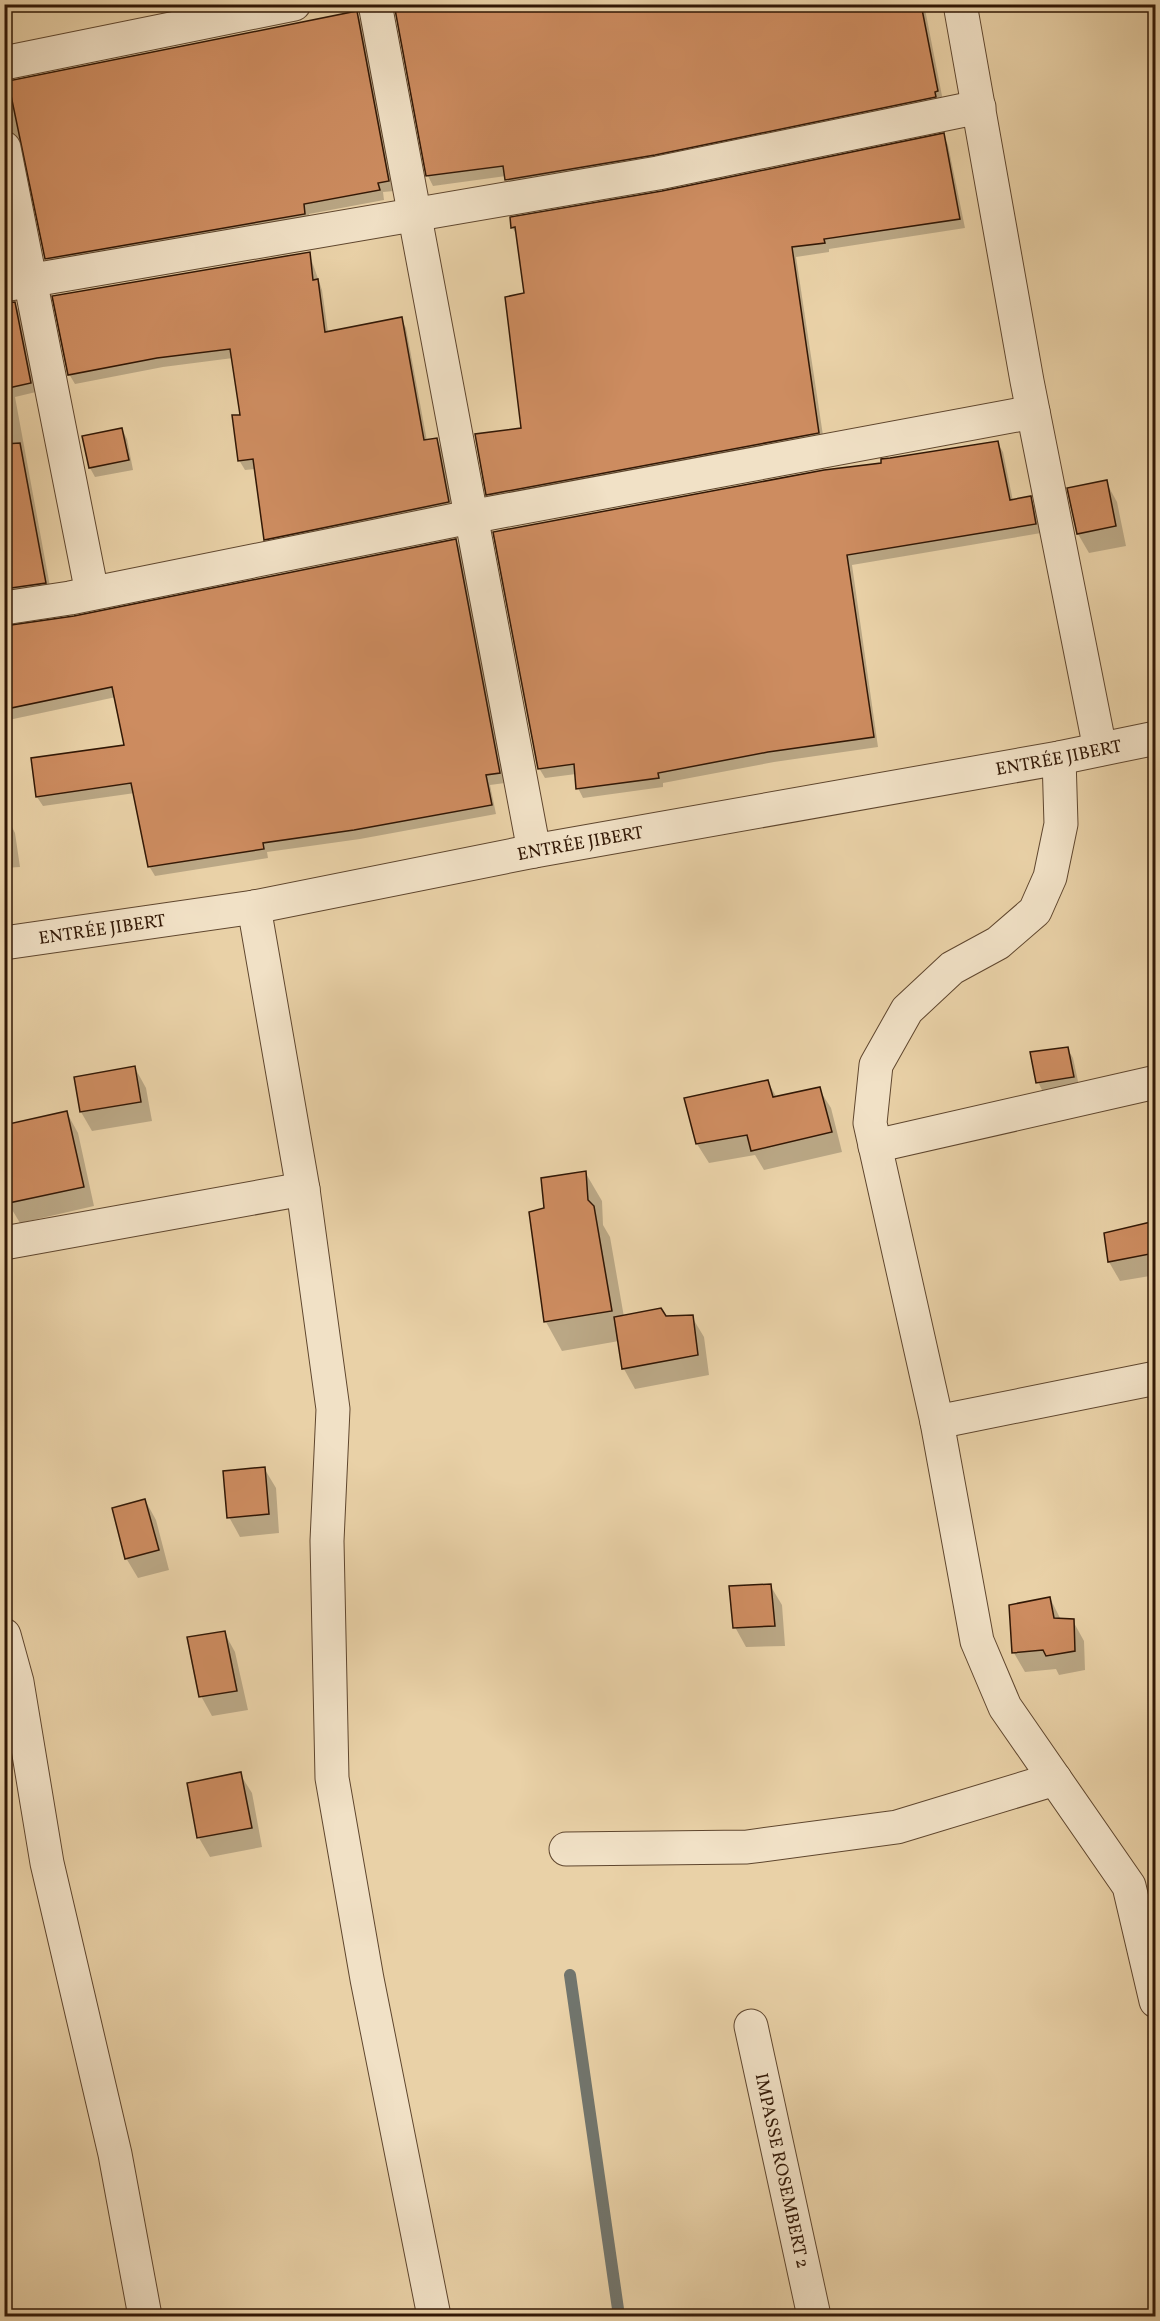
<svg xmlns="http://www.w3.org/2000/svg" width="1160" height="2321" font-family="Vollkorn,serif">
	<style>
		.shadow { fill: #0003 }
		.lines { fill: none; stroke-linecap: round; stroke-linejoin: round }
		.stream { stroke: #71756d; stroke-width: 12 }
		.building { fill: #cd8c60; stroke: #311705; stroke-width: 1.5 }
		.minor-casing { stroke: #5f462e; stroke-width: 35 }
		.minor { stroke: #f1e1c6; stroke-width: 33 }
		.labels { text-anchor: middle; stroke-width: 4.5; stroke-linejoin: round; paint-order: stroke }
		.street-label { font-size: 18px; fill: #311705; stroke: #f1e1c6 }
	</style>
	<rect width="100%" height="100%" fill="#e9d1a7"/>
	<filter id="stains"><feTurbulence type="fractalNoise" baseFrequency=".00333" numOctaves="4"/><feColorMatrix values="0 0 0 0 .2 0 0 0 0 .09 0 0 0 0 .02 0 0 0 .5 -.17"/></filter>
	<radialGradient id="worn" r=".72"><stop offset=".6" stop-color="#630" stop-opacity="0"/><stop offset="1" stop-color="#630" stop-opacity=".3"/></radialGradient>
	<!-- shadow -->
	<path class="shadow" d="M 396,4 L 924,4 L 943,101 L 512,189 L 506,176 L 433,186 L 428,176 Z
		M 356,13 L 362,22 L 394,191 L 383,192 L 384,200 L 309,214 L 310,224 L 52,268 L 46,258 L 24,145 L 17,140 L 4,140 L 4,82 Z
		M 943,135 L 948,145 L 965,228 L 829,249 L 829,252 L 796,257 L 824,442 L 493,504 L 488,494 L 523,429 L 526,294 L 518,237 L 512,227 L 662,193 Z
		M 4,234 L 13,275 L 4,278 Z
		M 309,253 L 322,290 L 328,332 L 401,319 L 406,328 L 427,441 L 437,440 L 442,450 L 454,512 L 270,549 L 265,539 L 255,469 L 245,470 L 239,460 L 241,416 L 233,358 L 163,367 L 75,384 L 69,374 Z
		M 4,304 L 15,304 L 20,313 L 36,392 L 15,397 L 51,592 L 4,601 Z
		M 122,429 L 127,439 L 133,470 L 95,477 L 90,468 Z
		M 997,442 L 1003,452 L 1013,501 L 1030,498 L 1035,507 L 1041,533 L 852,565 L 878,747 L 774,762 L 663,783 L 663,787 L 583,798 L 578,788 L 576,774 L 545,778 L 539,768 L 883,465 Z
		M 1106,482 L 1117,502 L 1126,546 L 1089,553 L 1078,534 Z
		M 456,541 L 461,550 L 505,783 L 490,785 L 496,814 L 360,839 L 267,852 L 268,858 L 155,876 L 149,866 L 135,793 L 43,806 L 37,797 L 126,747 L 116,697 L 4,721 L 4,628 L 73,618 Z
		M 10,823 L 15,833 L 20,867 L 4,868 L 4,824 Z
		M 1067,1048 L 1073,1058 L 1079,1086 L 1043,1092 L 1038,1082 Z
		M 135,1068 L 146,1088 L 152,1121 L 92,1131 L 81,1112 Z
		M 768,1082 L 777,1098 L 819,1089 L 831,1108 L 842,1152 L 764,1170 L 755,1155 L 709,1163 L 697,1144 Z
		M 67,1113 L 78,1133 L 94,1206 L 20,1223 L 8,1203 L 4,1185 Z
		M 585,1172 L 602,1201 L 603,1225 L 610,1237 L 624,1317 L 692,1317 L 704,1337 L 709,1375 L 635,1389 L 624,1369 L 619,1341 L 562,1351 L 546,1322 L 546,1209 Z
		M 1156,1223 L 1156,1275 L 1120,1281 L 1109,1262 L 1105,1234 Z
		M 264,1468 L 276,1488 L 279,1533 L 240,1537 L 229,1517 Z
		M 145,1500 L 156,1520 L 169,1570 L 138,1578 L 126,1558 Z
		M 770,1585 L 782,1605 L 785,1646 L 746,1647 L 735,1627 Z
		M 1050,1598 L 1061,1620 L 1073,1621 L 1084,1641 L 1085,1670 L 1059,1675 L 1056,1669 L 1025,1672 L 1014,1653 Z
		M 224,1632 L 235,1652 L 248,1710 L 212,1716 L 201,1696 Z
		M 240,1774 L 252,1793 L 262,1847 L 210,1857 L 199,1838 Z"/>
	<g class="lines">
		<!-- stream -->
		<path class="stream" d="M 570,1975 L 619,2316"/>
	</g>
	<!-- building -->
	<path class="building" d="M 394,4 L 921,4 L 938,91 L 935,92 L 936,97 L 655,155 L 505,180 L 503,166 L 426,176 Z
		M 357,11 L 389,181 L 378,183 L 380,190 L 304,204 L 305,214 L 45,259 L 8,81 Z
		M 944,133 L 960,219 L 824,239 L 825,243 L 792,247 L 819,433 L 486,495 L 475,434 L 521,428 L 505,297 L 524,293 L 515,227 L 511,228 L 510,217 L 662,191 Z
		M 310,252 L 313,280 L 318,279 L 325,332 L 402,317 L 424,440 L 437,438 L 449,502 L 264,540 L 253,459 L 238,461 L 232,415 L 240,415 L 230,349 L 157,358 L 68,375 L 52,296 Z
		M 15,302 L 31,383 L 4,389 L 4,303 Z
		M 122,428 L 129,460 L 89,468 L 82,436 Z
		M 998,441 L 1010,500 L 1031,496 L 1036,524 L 847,555 L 874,737 L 768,752 L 658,773 L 659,778 L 576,789 L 574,764 L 538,769 L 493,532 L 824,470 L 881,463 L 881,459 L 890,458 Z
		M 20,443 L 46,583 L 4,589 L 4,444 Z
		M 1107,480 L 1116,526 L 1077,534 L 1067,488 Z
		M 456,539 L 500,773 L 486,775 L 492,805 L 354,830 L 263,843 L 264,849 L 148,867 L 131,783 L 36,797 L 31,758 L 124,745 L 112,687 L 11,708 L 4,677 L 4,626 L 74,616 Z
		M 1068,1047 L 1074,1077 L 1036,1083 L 1030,1052 Z
		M 135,1066 L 141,1102 L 80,1112 L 74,1077 Z
		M 768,1080 L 773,1097 L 820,1087 L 832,1132 L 751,1151 L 747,1135 L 696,1144 L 684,1098 Z
		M 67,1111 L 84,1187 L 4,1204 L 4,1125 Z
		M 586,1171 L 588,1200 L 594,1206 L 612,1311 L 544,1322 L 529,1212 L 544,1208 L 541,1178 Z
		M 1155,1221 L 1155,1253 L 1108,1262 L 1104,1233 Z
		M 661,1308 L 666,1316 L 693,1315 L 698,1355 L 622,1369 L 614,1317 Z
		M 265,1467 L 269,1514 L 227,1518 L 223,1471 Z
		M 145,1499 L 159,1550 L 125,1559 L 112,1508 Z
		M 771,1584 L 775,1626 L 733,1628 L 729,1586 Z
		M 1050,1597 L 1054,1618 L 1074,1619 L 1075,1651 L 1046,1656 L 1043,1650 L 1012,1653 L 1009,1605 Z
		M 225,1631 L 237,1691 L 199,1697 L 187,1637 Z
		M 241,1772 L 252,1828 L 197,1838 L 187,1783 Z"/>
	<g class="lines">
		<defs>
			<g id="minor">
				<path d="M 375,4 L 534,851"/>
				<path d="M 960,4 L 1027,381 L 1100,749"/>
				<path d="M 4,63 L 294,4"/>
				<path d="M 4,148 L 92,593"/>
				<path d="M 4,285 L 658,173 L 979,107"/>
				<path d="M 4,608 L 70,598 L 470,517 L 1033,412"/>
				<path d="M 1059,758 L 1061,824 L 1050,877 L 1035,911 L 998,943 L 952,968 L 907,1010 L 876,1065 L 870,1123 L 937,1422 L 977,1641 L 1005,1707 L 1129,1886 L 1156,2001"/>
				<path d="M 254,907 L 303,1189 L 333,1409 L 327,1541 L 332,1778 L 367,1979 L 434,2316"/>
				<path id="s1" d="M 4,943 L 254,907 L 534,851 L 1059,758 L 1156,738"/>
				<path d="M 875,1146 L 1156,1082"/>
				<path d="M 4,1243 L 303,1189"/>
				<path d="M 937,1422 L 1156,1378"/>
				<path d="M 4,1635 L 17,1682 L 47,1863 L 115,2154 L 145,2316"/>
				<path d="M 566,1849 L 747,1847 L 897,1827 L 1055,1779"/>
				<path id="s2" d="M 751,2026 L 814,2316"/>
			</g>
		</defs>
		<!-- minor casing -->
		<use href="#minor" class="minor-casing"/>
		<!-- minor -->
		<use href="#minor" class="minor"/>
	</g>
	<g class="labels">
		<!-- street labels -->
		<g class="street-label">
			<text dy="6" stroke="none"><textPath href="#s1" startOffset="1071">ENTRÉE JIBERT</textPath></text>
			<text dy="6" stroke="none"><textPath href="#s1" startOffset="585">ENTRÉE JIBERT</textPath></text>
			<text dy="6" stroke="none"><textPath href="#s1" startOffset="99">ENTRÉE JIBERT</textPath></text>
			<text dy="6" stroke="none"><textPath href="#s2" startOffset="148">IMPASSE ROSEMBERT 2</textPath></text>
		</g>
	</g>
	<!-- margin -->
	<rect width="1160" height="2321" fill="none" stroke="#e9d1a7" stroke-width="24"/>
	<rect x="6" y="6" width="1148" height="2309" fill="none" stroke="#311705" stroke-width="3"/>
	<rect x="12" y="12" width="1136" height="2297" fill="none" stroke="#311705" stroke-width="1.5"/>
	<rect width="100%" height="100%" filter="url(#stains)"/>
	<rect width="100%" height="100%" fill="url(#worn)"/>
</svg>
